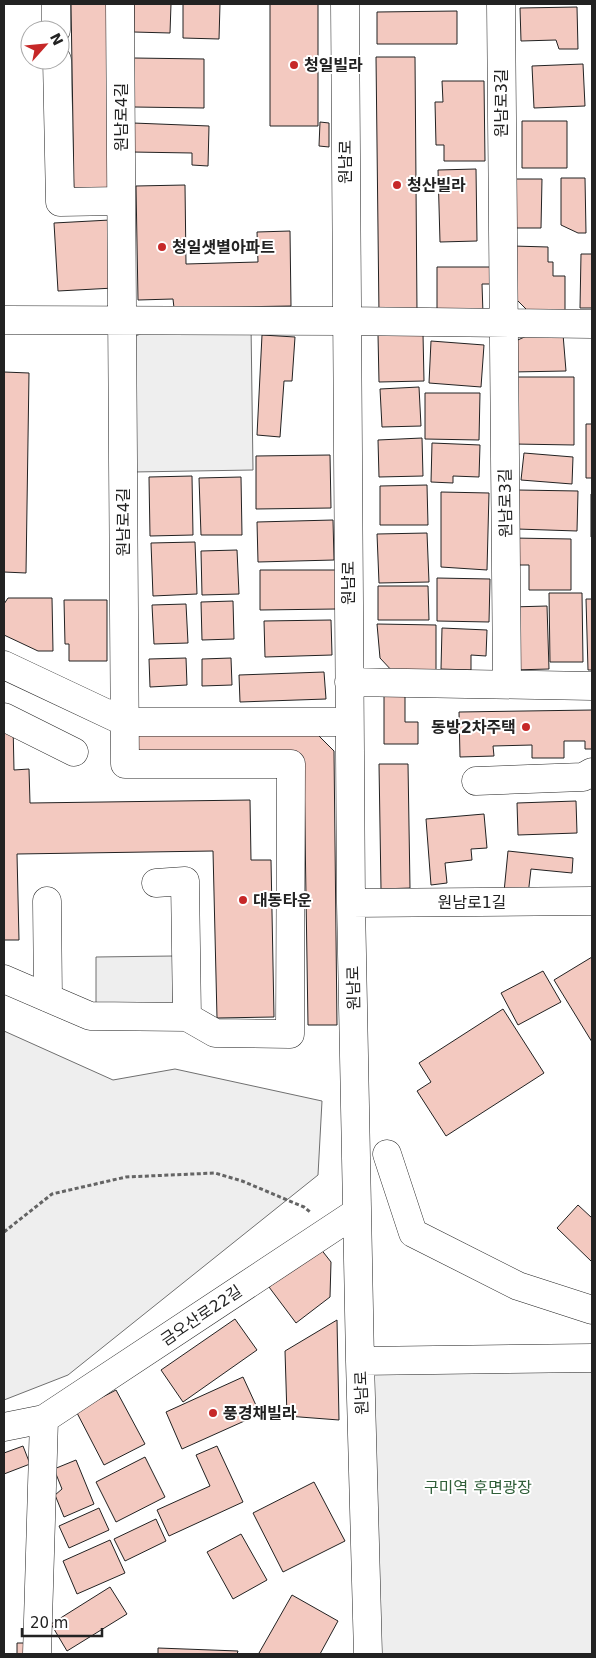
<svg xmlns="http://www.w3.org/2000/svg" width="596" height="1658" font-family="'DejaVu Sans','Noto Sans KR',sans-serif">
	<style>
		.green { fill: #eee; stroke: #6f6f6f }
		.building { fill: #f3c9c0; stroke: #222 }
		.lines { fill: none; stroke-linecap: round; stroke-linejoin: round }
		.minor-casing { stroke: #222; stroke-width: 29 }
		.path { stroke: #646464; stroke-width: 3; stroke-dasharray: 4 2.5; stroke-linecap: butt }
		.minor { stroke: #fff; stroke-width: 28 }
		.poi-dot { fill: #c62828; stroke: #fff; stroke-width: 2 }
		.labels { text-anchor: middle; stroke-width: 4; stroke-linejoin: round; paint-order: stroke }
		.poi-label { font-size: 16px; font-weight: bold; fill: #222; stroke: #fff; text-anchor: start }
		.street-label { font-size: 16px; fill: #222; stroke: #fff }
		.park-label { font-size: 16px; fill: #2f5e38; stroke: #fff }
	</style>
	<rect width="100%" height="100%" fill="#fff"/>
	<!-- green -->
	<path class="green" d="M 251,325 L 253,470 L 133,472 L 131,338 L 159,326 Z
		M 173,956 L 173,1004 L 96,1004 L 96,957 Z
		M 4,1031 L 113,1080 L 175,1069 L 322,1101 L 318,1175 L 68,1375 L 4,1400 Z
		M 592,1358 L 592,1654 L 368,1654 L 360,1361 Z"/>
	<!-- building -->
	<path class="building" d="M 71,4 L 107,4 L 110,188 L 74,188 Z
		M 134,4 L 171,4 L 170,33 L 134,32 Z
		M 183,4 L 220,4 L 219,39 L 183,38 Z
		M 270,4 L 318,4 L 318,126 L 270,126 Z
		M 577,7 L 578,49 L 559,49 L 556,40 L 521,41 L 520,8 Z
		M 457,11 L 457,44 L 377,44 L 377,12 Z
		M 376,57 L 415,57 L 417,313 L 379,315 Z
		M 134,58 L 204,59 L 204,108 L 134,107 Z
		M 583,64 L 585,106 L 534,108 L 532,66 Z
		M 442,81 L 484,81 L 485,161 L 444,161 L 444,145 L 436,145 L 435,102 L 443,102 Z
		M 522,121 L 567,121 L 567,168 L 522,168 Z
		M 320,122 L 329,123 L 329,147 L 319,146 Z
		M 133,123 L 209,126 L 208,166 L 192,165 L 192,153 L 132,152 Z
		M 476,169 L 477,241 L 440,242 L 438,170 Z
		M 561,178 L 585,178 L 586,233 L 578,233 L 561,225 Z
		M 516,179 L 542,179 L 541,228 L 515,228 Z
		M 185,185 L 186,264 L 258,262 L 257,232 L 290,231 L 291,306 L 174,308 L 173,299 L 138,300 L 136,186 Z
		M 110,220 L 114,288 L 58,291 L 54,223 Z
		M 513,246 L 548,247 L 548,262 L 553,262 L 553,276 L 565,276 L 565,311 L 527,310 L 513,296 Z
		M 581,254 L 592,254 L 592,308 L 580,308 Z
		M 437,267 L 490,267 L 490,284 L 482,284 L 483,314 L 437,314 Z
		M 423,334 L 424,381 L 379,382 L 378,335 Z
		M 563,334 L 566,371 L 512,372 L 511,343 L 529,335 Z
		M 262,335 L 295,337 L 292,381 L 284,381 L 280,437 L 257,435 Z
		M 431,341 L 484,345 L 481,387 L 429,383 Z
		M 4,372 L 29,373 L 26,573 L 4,572 Z
		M 514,377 L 574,377 L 574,445 L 514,444 Z
		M 419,387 L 421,426 L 382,427 L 380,389 Z
		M 425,393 L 480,393 L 479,440 L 425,439 Z
		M 586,424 L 592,424 L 592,478 L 586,478 Z
		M 422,438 L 423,476 L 379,477 L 378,440 Z
		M 432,443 L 480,445 L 479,477 L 453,476 L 453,483 L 431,482 Z
		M 524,453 L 573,457 L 572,484 L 521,480 Z
		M 330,455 L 331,508 L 256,509 L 256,456 Z
		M 192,476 L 193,535 L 150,536 L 149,477 Z
		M 241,477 L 242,535 L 201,535 L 199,478 Z
		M 427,485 L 428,525 L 380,525 L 380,486 Z
		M 518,490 L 578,491 L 577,531 L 517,529 Z
		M 441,492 L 489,493 L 487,570 L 441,567 Z
		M 591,494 L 592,494 L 592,537 L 591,537 Z
		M 333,520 L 334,560 L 258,562 L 257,522 Z
		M 427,533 L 429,582 L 379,583 L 377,534 Z
		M 513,538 L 571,539 L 571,590 L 529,590 L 529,565 L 513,565 Z
		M 195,542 L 197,594 L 153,596 L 151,543 Z
		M 237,550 L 239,594 L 202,595 L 201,551 Z
		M 260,570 L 336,570 L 336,609 L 260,610 Z
		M 437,578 L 490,579 L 489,622 L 437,621 Z
		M 378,586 L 428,586 L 429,620 L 378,620 Z
		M 549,593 L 582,593 L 583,662 L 550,662 Z
		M 8,598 L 52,598 L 53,651 L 38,651 L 4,635 L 4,604 Z
		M 586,599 L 592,599 L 592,670 L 588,670 Z
		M 64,600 L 107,600 L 107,661 L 69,661 L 69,644 L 65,644 Z
		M 233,601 L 234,639 L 202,640 L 201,602 Z
		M 186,604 L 188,643 L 154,644 L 152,605 Z
		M 547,606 L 549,669 L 513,670 L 511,607 Z
		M 331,620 L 332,655 L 265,657 L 264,621 Z
		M 377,624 L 436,625 L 436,673 L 394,673 L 380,658 Z
		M 442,628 L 487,630 L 486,656 L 471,655 L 471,670 L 441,669 Z
		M 186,658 L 187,685 L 150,687 L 149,659 Z
		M 231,658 L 232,685 L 202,686 L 202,659 Z
		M 324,672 L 326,699 L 240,702 L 239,675 Z
		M 384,695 L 405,695 L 405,722 L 418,722 L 418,744 L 384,744 Z
		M 592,710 L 592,749 L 585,749 L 585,741 L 564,741 L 564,758 L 532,758 L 532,745 L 493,746 L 494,756 L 460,757 L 459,712 Z
		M 13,723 L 14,770 L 29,769 L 30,803 L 250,800 L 251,860 L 271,860 L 274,1017 L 217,1018 L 213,851 L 17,854 L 19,940 L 4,940 L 4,724 Z
		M 133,728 L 311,728 L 334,751 L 337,1025 L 308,1025 L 304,767 L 133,754 Z
		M 379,764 L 408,764 L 410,888 L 381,889 Z
		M 576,801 L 577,833 L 518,835 L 517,803 Z
		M 484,814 L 487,848 L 471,849 L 472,860 L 445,863 L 447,883 L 431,885 L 426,819 Z
		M 508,851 L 573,858 L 572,873 L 531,869 L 528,895 L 504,892 Z
		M 592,957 L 592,1042 L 554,980 Z
		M 543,971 L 561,1002 L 518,1025 L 501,993 Z
		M 503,1009 L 544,1073 L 446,1136 L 417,1091 L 431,1082 L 419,1063 Z
		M 578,1205 L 592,1218 L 592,1262 L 557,1228 Z
		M 320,1248 L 331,1262 L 330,1297 L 296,1323 L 269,1287 Z
		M 235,1319 L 257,1350 L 183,1402 L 161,1370 Z
		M 337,1320 L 339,1420 L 287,1416 L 285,1351 Z
		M 243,1377 L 260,1414 L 182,1449 L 166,1412 Z
		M 116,1390 L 145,1444 L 104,1465 L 76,1411 Z
		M 23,1446 L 30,1464 L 4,1474 L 4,1453 Z
		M 217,1446 L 243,1502 L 169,1536 L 157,1510 L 210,1486 L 196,1455 Z
		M 145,1457 L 165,1497 L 116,1522 L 96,1482 Z
		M 76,1460 L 94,1504 L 64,1517 L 55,1495 L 62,1489 L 54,1469 Z
		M 314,1482 L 345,1541 L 283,1572 L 253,1513 Z
		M 99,1508 L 109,1530 L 69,1548 L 59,1526 Z
		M 156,1519 L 166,1541 L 125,1561 L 114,1539 Z
		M 241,1534 L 267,1580 L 233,1599 L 207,1552 Z
		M 110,1540 L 125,1573 L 77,1594 L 63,1561 Z
		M 110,1587 L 127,1614 L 67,1651 L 51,1624 Z
		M 292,1595 L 338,1621 L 320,1654 L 261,1654 L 259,1653 Z
		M 17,1643 L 29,1643 L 29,1654 L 17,1654 Z
		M 158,1648 L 238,1651 L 237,1654 L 158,1654 Z"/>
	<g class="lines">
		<defs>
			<path id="minor" d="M 56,4 L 56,30
				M 345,4 L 351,903 L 360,1361 L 368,1654
				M 501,4 L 507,684
				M 57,60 L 60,202 L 121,201
				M 4,320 L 346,321 L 592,324
				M 4,665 L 125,722 L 349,722
				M 349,682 L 592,686
				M 4,717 L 74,752
				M 476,781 L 583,777 L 592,772
				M 156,883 L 185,881 L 187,1017
				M 47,901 L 48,998
				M 351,903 L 592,901
				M 4,979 L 90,1016 L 187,1017 L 215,1033 L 290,1034 L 291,764 L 125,764 L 120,4
				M 387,1154 L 413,1233 L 518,1286 L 592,1310
				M 360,1361 L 592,1358
				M 4,1427 L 44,1419 L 357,1212
				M 37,1654 L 44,1419"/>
		</defs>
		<!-- minor casing -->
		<use href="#minor" class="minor-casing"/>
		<!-- path -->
		<path class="path" d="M 4,1232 L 52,1194 L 126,1177 L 215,1173 L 242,1181 L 304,1207 L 310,1212"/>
		<!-- minor -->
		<use href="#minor" class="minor"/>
	</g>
	<!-- markers -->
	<g class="poi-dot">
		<circle cx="294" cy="65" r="5"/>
		<circle cx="397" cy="185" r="5"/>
		<circle cx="162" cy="247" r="5"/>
		<circle cx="526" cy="727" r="5"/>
		<circle cx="243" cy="900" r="5"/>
		<circle cx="213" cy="1413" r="5"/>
	</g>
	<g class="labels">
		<!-- poi labels -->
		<g class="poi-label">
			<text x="304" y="71">청일빌라</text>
			<text x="407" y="191">청산빌라</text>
			<text x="172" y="253">청일샛별아파트</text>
			<text x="516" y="733" text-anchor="end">동방2차주택</text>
			<text x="253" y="906">대동타운</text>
			<text x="223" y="1419">풍경채빌라</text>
		</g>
		<!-- street labels -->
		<g class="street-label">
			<text transform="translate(501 103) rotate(-90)" y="6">원남로3길</text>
			<text transform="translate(121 117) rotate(-90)" y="6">원남로4길</text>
			<text transform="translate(345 162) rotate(-90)" y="6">원남로</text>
			<text transform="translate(505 503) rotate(-91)" y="6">원남로3길</text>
			<text transform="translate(123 522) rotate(-90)" y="6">원남로4길</text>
			<text transform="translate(348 583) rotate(-90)" y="6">원남로</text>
			<text x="472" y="908">원남로1길</text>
			<text transform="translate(353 988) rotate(-91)" y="6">원남로</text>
			<text transform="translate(201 1315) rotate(-34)" y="6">금오산로22길</text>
			<text transform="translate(361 1393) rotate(-92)" y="6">원남로</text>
		</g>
		<!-- park labels -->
		<g class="park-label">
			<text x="478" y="1493">구미역 후면광장</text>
		</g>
	</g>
	<!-- border -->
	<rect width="596" height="1658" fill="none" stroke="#222222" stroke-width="10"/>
	<!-- north arrow -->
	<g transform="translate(45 45) rotate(63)"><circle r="24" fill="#ffffff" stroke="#a7a7a7"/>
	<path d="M0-4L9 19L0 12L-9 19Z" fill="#c62828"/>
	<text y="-8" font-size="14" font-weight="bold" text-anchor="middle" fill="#222222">N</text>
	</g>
	<!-- scale -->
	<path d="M22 1628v8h80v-8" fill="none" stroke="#222222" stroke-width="2.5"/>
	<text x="30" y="1628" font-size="15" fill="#222222" stroke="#ffffff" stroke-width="4" paint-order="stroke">20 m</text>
</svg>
